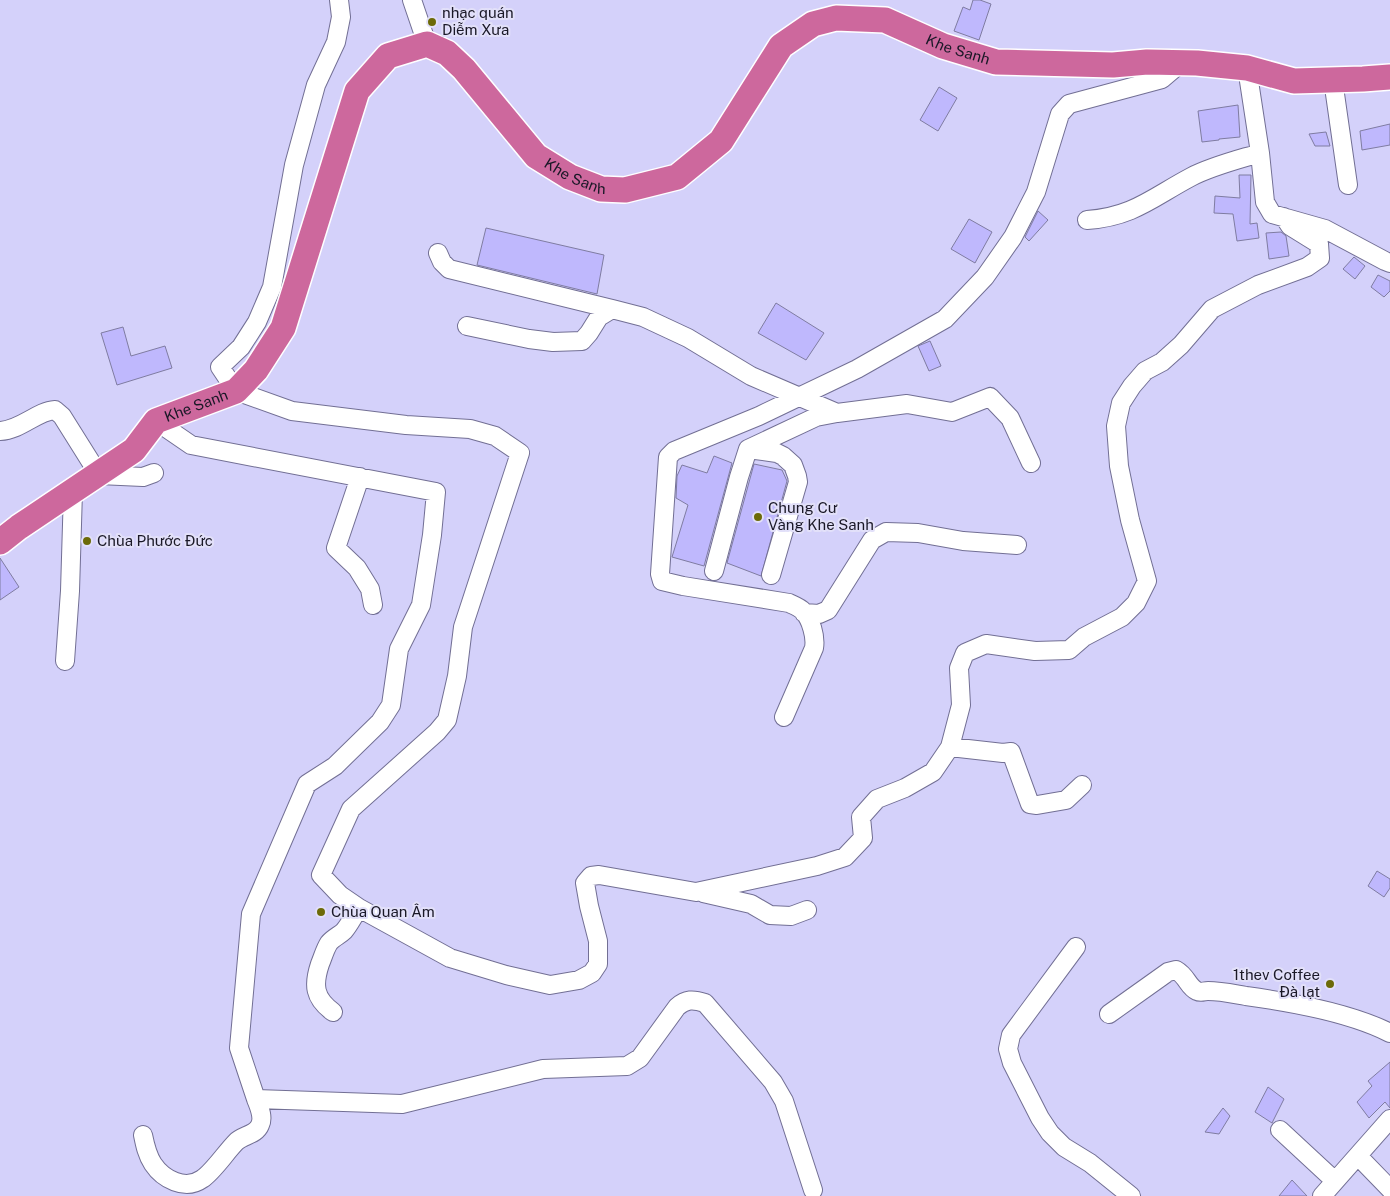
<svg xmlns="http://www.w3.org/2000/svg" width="1390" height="1196" font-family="'Public Sans',sans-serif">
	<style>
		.building { fill: #bfb8fd; stroke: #7f7ca1 }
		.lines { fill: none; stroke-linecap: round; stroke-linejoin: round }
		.minor-casing { stroke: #726f94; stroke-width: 20 }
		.highway-casing { stroke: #fff; stroke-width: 28 }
		.minor { stroke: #fff; stroke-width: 18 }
		.highway { stroke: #cd689d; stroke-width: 25 }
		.poi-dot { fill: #6c6a08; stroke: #e2e0f9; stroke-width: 2 }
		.labels { text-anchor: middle; stroke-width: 4; stroke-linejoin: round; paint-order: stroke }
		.poi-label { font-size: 15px; fill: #1a1827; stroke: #e2e0f9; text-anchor: start }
		.street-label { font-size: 15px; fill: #1a1827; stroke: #e2e0f9 }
	</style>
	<rect width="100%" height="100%" fill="#d4d1fa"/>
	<!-- building -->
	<path class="building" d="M 973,0 L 980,0 L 991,4 L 979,40 L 954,31 L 963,7 L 970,10 Z
		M 939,87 L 957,98 L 938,131 L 920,120 Z
		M 1238,105 L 1240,137 L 1219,139 L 1219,140 L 1202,142 L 1198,111 Z
		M 1390,124 L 1390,145 L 1362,150 L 1360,131 Z
		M 1326,132 L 1330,146 L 1315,146 L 1309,134 Z
		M 1239,175 L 1251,175 L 1250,224 L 1257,223 L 1259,238 L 1237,241 L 1233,214 L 1214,213 L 1215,196 L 1240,198 Z
		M 1038,211 L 1048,220 L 1029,241 L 1025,237 Z
		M 969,219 L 992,232 L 975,263 L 951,249 Z
		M 486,228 L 604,255 L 597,294 L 477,265 Z
		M 1281,232 L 1286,236 L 1289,256 L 1269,259 L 1266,233 Z
		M 1354,257 L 1365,266 L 1355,279 L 1343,269 Z
		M 1378,275 L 1390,281 L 1390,291 L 1384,297 L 1371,287 Z
		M 776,303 L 824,333 L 806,360 L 758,333 Z
		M 123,327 L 131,356 L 165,346 L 172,368 L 117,385 L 101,333 Z
		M 930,341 L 941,366 L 929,371 L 918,346 Z
		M 714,456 L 732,463 L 704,566 L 672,557 L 688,505 L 676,498 L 677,476 L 682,465 L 707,473 Z
		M 754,464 L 782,470 L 787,481 L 761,576 L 727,563 Z
		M 0,558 L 19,587 L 0,600 Z
		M 1377,871 L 1390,879 L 1390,888 L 1384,897 L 1368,886 Z
		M 1390,1062 L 1390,1108 L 1385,1102 L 1369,1118 L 1357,1102 L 1372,1086 L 1368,1081 Z
		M 1268,1087 L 1284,1099 L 1272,1123 L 1255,1112 Z
		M 1223,1108 L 1230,1116 L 1219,1134 L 1205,1132 Z
		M 1292,1180 L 1307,1196 L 1279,1196 Z"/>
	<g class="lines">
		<defs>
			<path id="minor" d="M 339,0 L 341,17 L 336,42 L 316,85 L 294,165 L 272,287 L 257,322 L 241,347 L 220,367 L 236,391 L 292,411 L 406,425 L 470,429 L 495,436 L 520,453 L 463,627 L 457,676 L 447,720 L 437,732 L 351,809 L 321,875 L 340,895 L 359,908 L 450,958 L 506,975 L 550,985 L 579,980 L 592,973 L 598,964 L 598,941 L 589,906 L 585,883 L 591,876 L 599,875 L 696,892 L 817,866 L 845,857 L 863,838 L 861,817 L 877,799 L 905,788 L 933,772 L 950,747 L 961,705 L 959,668 L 965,653 L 986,644 L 1035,651 L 1069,650 L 1084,637 L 1122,617 L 1136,603 L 1147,581 L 1130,520 L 1119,466 L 1116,426 L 1121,403 L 1132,386 L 1145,371 L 1162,362 L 1181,345 L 1212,309 L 1258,285 L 1307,267 L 1320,258 L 1319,244 L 1290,226 L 1284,217
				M 412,0 L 427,44
				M 1247,68 L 1260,153 L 1265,202 L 1272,214 L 1325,229 L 1385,261 L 1390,263
				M 1333,80 L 1348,185
				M 1087,220 C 1133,217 1153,197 1191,177 C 1212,166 1237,160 1260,153
				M 438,253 L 442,262 L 449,269 L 612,309
				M 467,326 L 529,339 L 553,342 L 582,341 L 589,333 L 599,317 L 612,309 L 643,317 L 688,338 L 751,376 L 837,413 L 907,404 L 952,412 L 990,397 L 1010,418 L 1031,463
				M 156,421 L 191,445 L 436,492 L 432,535 L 421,605 L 399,649 L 391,705 L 380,722 L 335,766 L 307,784 L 251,914 L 239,1048 L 256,1099 L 402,1104 L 543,1069 L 627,1066 L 640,1058 L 677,1007 C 686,999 693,999 705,1003 L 773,1082 L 784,1101 L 813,1190
				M 0,431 C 21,430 37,411 55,410 L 62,416 L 99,475 L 143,477 L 154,473
				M 748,449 L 777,453 L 783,456 L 793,465 L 797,476 L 798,482 L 791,506 L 771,575
				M 360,477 L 336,548 L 357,568 L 370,589 L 373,605
				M 714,571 L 739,477 L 748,449 L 816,417 L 837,413
				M 804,613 L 819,614 L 828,610 L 872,540 L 886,532 L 918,533 L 963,541 L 1017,545
				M 65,661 L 70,591 L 73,491
				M 784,717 L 814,648 C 816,637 811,619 803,611 C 799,607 793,605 789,603 L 683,586 L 662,581 L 660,574 L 668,457 L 674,451 L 759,416 L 857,369 L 945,319 L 985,277 L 1013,237 L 1036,192 L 1060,114 L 1069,104 L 1162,79 L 1182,62
				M 950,747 L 1003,753 L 1011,752 L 1030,804 L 1037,805 L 1066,800 L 1082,785
				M 703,893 L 751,904 L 770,915 L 791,916 L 807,910
				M 1076,947 L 1011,1035 L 1008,1049 L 1012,1063 L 1040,1118 L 1050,1133 L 1064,1147 L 1090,1163 L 1131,1196
				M 333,1012 C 314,998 313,985 320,964 C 323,957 325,949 329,943 C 333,938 340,935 344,931 C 350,924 354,915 359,908
				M 1109,1014 L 1168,972 L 1176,970 C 1187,976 1188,987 1197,991 C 1201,993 1204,991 1208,991 C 1221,991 1234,994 1246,996 C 1290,1002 1351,1013 1390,1033
				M 1280,1130 L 1335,1181
				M 143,1135 C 145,1145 147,1155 153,1164 C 163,1179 185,1191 202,1179 C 213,1172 226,1152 236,1142 C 243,1135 256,1135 260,1125 C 264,1117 259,1107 256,1099
				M 1358,1156 L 1390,1189
				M 1322,1196 L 1390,1119"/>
			<g id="highway">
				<path id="s1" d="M 0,542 L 19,527 L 134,450 L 156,421 L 236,391 L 256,370 L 283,328 L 357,91 L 388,56 L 427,44 L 447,53 L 464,69 L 536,156 L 570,177 L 601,189 L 625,190 L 677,177 L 721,141 L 781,46 L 813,24 L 836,18 L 885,20 L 943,46 L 996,62 L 1113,65 L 1147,62 L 1197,63 L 1247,68 L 1294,81 L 1363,79 L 1390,77"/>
			</g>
		</defs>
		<!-- minor casing -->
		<use href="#minor" class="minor-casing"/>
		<!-- highway casing -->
		<use href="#highway" class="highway-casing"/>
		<!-- minor -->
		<use href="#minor" class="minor"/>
		<!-- highway -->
		<use href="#highway" class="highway"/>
	</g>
	<!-- markers -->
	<g class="poi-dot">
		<circle cx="432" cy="22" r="5"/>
		<circle cx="758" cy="517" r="5"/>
		<circle cx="87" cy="541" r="5"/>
		<circle cx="321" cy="912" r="5"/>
		<circle cx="1330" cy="984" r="5"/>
	</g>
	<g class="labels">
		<!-- poi labels -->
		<g class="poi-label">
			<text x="442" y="18">nhạc quán<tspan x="442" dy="17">Diễm Xưa</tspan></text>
			<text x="768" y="513">Chung Cư<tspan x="768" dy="17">Vàng Khe Sanh</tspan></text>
			<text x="97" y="546">Chùa Phước Đức</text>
			<text x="331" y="917">Chùa Quan Âm</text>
			<text x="1320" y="980" text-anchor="end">1thev Coffee<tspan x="1320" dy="17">Đà lạt</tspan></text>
		</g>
		<!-- street labels -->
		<g class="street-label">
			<text dy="5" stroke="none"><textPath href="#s1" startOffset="1368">Khe Sanh</textPath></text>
			<text dy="5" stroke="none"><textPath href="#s1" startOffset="902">Khe Sanh</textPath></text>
			<text dy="5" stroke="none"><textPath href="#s1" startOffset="242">Khe Sanh</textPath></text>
		</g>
	</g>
</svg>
